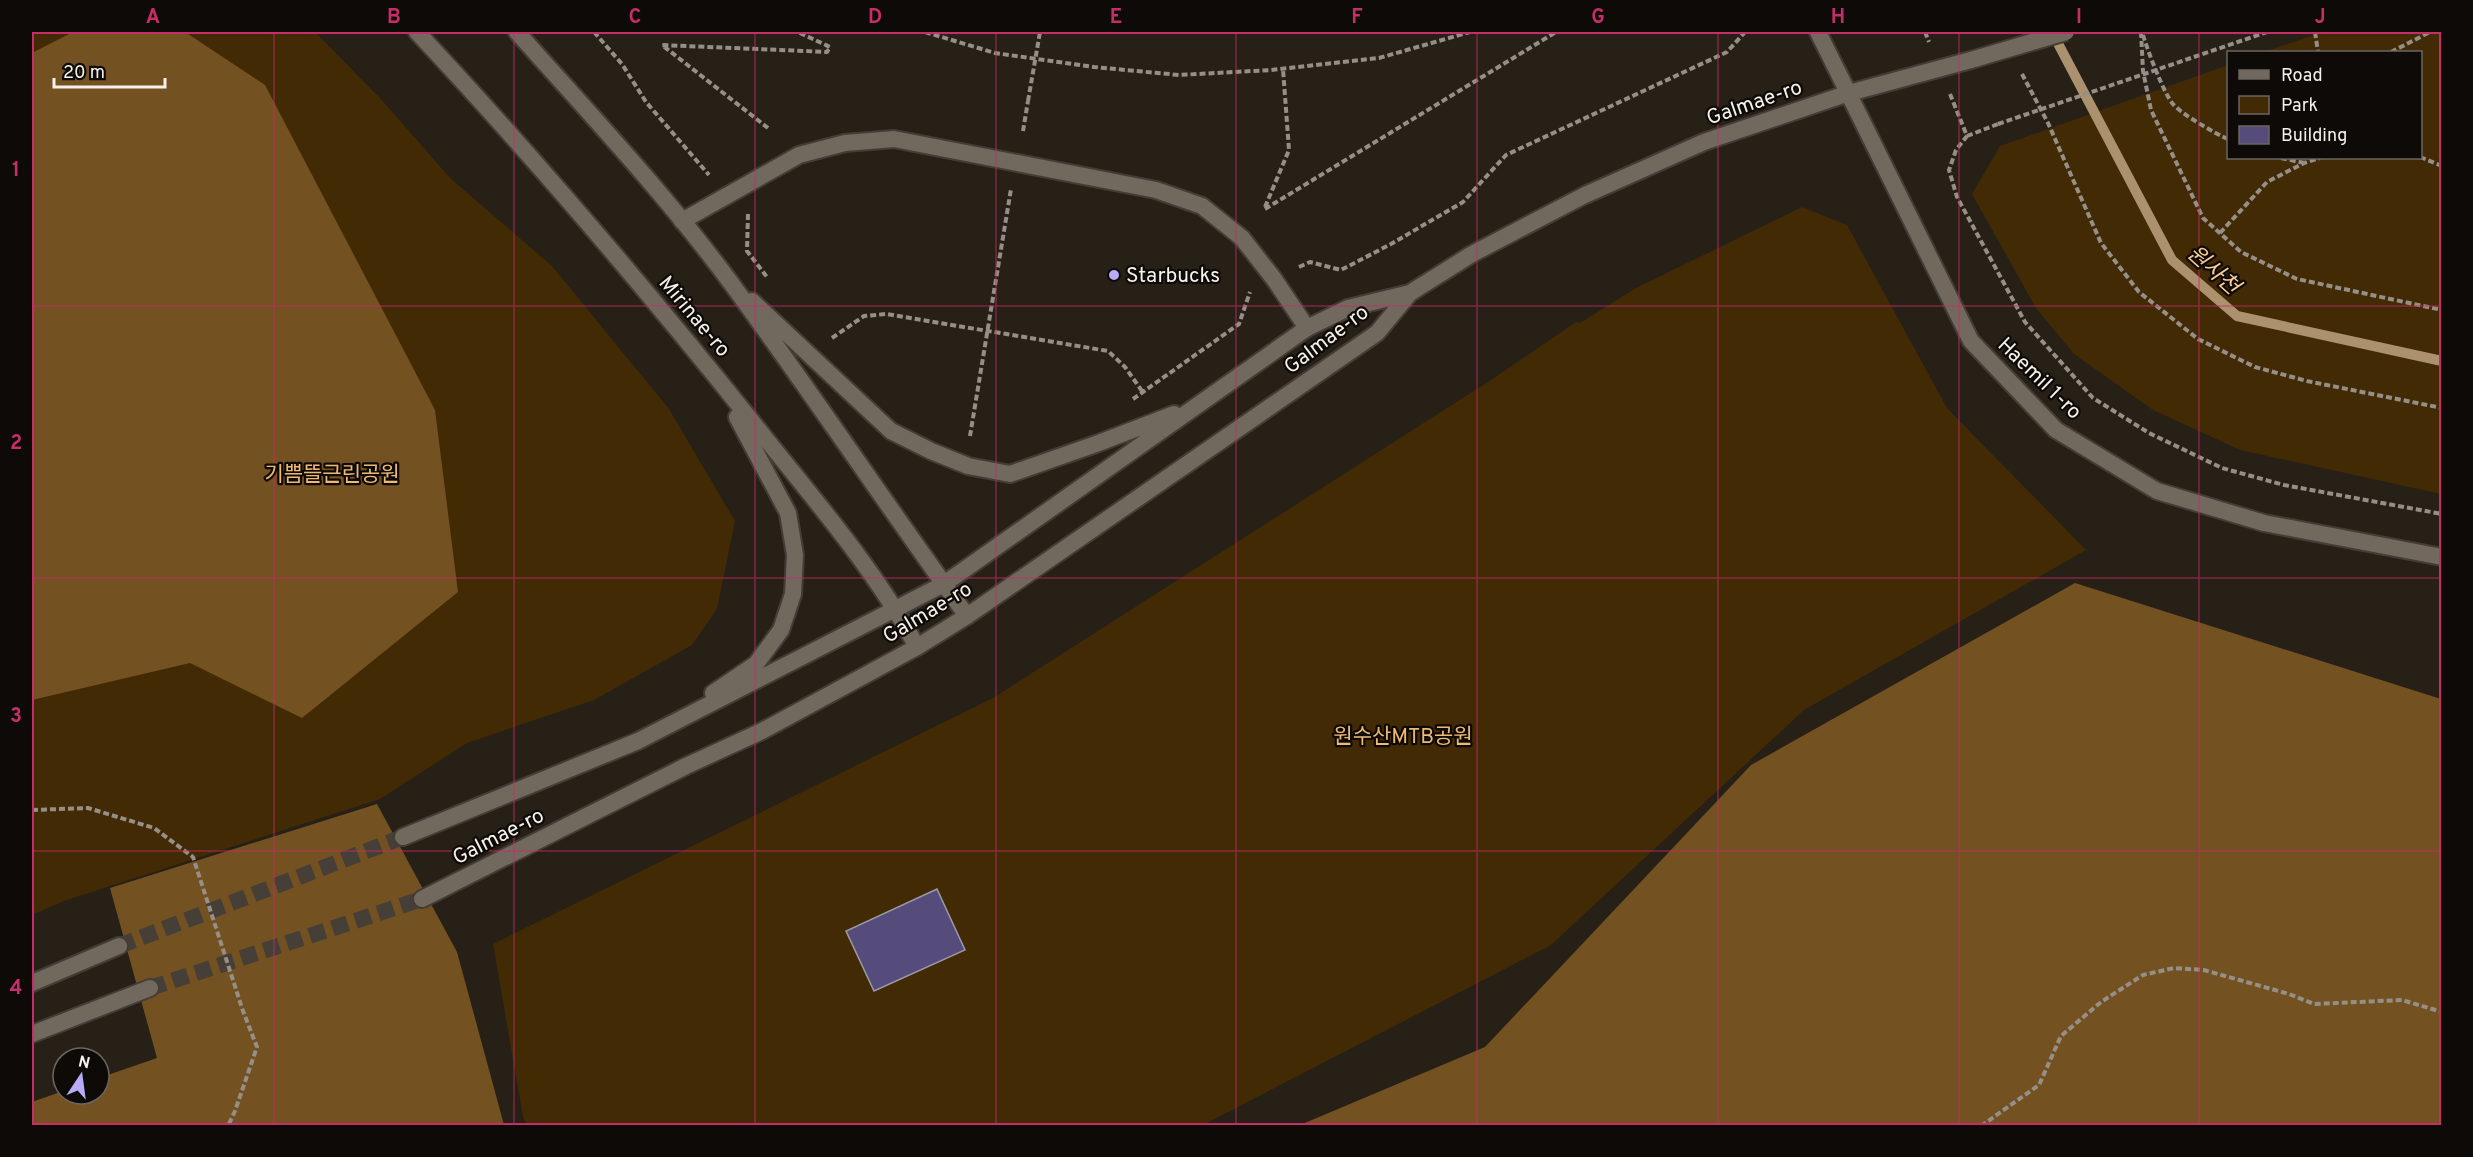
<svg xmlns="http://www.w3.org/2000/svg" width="2473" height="1157" font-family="Overpass,'Noto Sans KR',sans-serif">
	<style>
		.green { fill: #422a04 }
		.forest { fill: #745121 }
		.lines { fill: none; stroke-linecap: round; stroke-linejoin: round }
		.stream { stroke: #ac916e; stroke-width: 10 }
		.building { fill: #554c7c; stroke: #9c9aa8; stroke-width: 1.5 }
		.tertiary-tunnel { stroke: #463f37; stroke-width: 16; stroke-dasharray: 16 8; stroke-linecap: butt }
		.minor-casing { stroke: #433d36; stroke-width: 20 }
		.tertiary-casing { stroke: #433d36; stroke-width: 20 }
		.path { stroke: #958f88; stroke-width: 4; stroke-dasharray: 6 3; stroke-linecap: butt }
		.minor { stroke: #71685e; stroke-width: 16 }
		.tertiary { stroke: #71685e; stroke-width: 16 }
		.tertiary-bridge-casing { stroke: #433d36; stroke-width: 20; stroke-linecap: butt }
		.path-bridge { stroke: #958f88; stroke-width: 4; stroke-dasharray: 6 3; stroke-linecap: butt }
		.tertiary-bridge { stroke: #71685e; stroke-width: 16 }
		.grid { fill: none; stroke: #c72e69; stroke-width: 1.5; stroke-opacity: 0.55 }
		.poi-dot { fill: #b8abf7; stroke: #0e0a07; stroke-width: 2 }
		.labels { text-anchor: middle; stroke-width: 4.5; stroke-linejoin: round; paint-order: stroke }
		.street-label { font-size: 21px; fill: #f6f1eb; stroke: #0e0a07 }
		.poi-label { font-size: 21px; fill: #f6f1eb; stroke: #0e0a07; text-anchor: start }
		.park-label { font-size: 21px; fill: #f0b972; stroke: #0e0a07 }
		.water-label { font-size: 22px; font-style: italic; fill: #f9cc95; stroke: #0e0a07 }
		.neatline { fill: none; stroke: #c72e69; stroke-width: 2 }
		.grid-label { font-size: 20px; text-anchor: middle; font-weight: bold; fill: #c72e69 }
	</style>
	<rect width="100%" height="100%" fill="#272017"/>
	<!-- green -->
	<path class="green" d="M 32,32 L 315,32 L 380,98 L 451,179 L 552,266 L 669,409 L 735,521 L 717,609 L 692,645 L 594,700 L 467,743 L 380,799 L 64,901 L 32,915 Z
		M 2323,32 L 2441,32 L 2441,494 L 2240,450 L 2153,410 L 2074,354 L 2036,308 L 1972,194 L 2000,146 L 2228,65 L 2228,158 L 2420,158 L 2420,52 L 2264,52 Z
		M 1802,207 L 1847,225 L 1947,408 L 2086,550 L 1804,710 L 1551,945 L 1203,1125 L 527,1125 L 523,1117 L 493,944 L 993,698 L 1491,380 L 1576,322 L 1580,323 L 1636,288 Z"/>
	<!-- forest -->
	<path class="forest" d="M 73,32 L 185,32 L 265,85 L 435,410 L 458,592 L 302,718 L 190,663 L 32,700 L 32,53 Z
		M 2075,583 L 2441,699 L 2441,1125 L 1300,1125 L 1485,1047 L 1751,765 Z
		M 377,804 L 457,952 L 504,1125 L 32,1125 L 32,1102 L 63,1091 L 63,1094 L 99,1094 L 99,1078 L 157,1058 L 110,888 Z"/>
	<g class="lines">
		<!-- stream -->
		<path class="stream" d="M 2052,32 L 2172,260 L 2237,316 L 2442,361"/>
	</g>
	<!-- building -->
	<path class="building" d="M 937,889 L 965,950 L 874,991 L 846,931 Z"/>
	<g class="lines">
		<!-- tertiary-tunnel -->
		<path class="tertiary-tunnel" d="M 119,946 L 403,837
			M 150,988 L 422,899"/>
		<defs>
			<path id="minor" d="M 682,221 L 799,155 L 845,143 L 894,139 L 1156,190 L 1202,206 L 1242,238 L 1274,279 L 1307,328"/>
			<path id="tertiary" d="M 417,32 C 534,157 646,289 754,424 C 811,496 873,566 917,647
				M 517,32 C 589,113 666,195 731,283 C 812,393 887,506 967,616
				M 1818,32 L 1971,341 L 2056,430 L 2157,491 L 2264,523 L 2442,557
				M 752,301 L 891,431 L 931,451 L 968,466 L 1010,474 L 1096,444 L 1174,414
				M 713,693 L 756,664 L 781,630 L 793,594 L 795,555 L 788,513 L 737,417
				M 403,837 L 638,741 L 944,584 L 1307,328 L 1348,308 L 1410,293 L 1472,254 L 1585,195 L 1704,142 L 1849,93 L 1971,60
				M 422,899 L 686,766 L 762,731 L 917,647 L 967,616 L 1377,333 L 1410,293
				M 32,983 L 119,946
				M 32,1034 L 150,988"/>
		</defs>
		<!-- minor casing -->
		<use href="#minor" class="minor-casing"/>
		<!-- tertiary casing -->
		<use href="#tertiary" class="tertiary-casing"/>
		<!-- path -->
		<path class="path" d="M 594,32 L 622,64 L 646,102 L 709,175
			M 925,32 L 995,53 L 1094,67 L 1179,75 L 1271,70 L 1379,58 L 1470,32
			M 1925,32 L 1929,42
			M 2141,32 L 2143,71 L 2151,110 L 2203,218 L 2241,252 L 2297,279 L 2442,310
			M 2315,32 L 2318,52
			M 2143,35 C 2147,49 2164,94 2173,104 C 2181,114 2216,134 2228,139
			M 2391,52 L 2430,32
			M 2022,74 L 2048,123 L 2101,243 L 2139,292 L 2198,339 L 2255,367 L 2307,381 L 2442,408
			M 1950,94 L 1967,136 L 1956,150 L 1949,170 L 1957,197 L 2025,322 L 2093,398 L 2149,433 L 2222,468 L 2284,485 L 2442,514
			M 768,128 L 662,45 L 827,52 L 830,47 L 798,32
			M 1023,131 L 1028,101
			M 1967,136 L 1998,124
			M 2420,157 L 2442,166
			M 2281,158 L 2304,163
			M 1265,207 L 1289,150 L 1283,69
			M 1265,209 L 1556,32
			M 748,214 L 747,251 L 767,277
			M 2220,233 L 2267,182 L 2304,163 L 2320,158
			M 1299,267 L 1310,262 L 1341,270 L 1391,244 L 1463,202 L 1506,155 L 1727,52 L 1745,32
			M 832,338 L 864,316 L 886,314 L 1108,351 L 1125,367 L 1142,391
			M 1133,399 L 1239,324 L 1250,292
			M 970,436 L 1011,189
			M 32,810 L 88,808 L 154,828 L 193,857 L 243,1011 L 257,1047 L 235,1111 L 228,1126
			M 1981,1126 L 2039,1085 L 2061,1036 L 2101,1002 L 2143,975 L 2174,968 L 2204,970 L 2289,994 L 2314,1004 L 2402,1000 L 2442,1012"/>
		<!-- minor -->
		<use href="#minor" class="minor"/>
		<!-- tertiary -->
		<use href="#tertiary" class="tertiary"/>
		<defs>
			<path id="tertiary-bridge" d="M 1971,60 L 2066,32"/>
		</defs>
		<!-- tertiary-bridge casing -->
		<use href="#tertiary-bridge" class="tertiary-bridge-casing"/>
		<!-- path-bridge -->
		<path class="path-bridge" d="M 1028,101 L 1040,32
			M 1998,124 L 2267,32"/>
		<!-- tertiary-bridge -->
		<use href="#tertiary-bridge" class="tertiary-bridge"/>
	</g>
	<!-- grid -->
	<path class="grid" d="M 274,32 L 274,1126M 514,32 L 514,1126M 755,32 L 755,1126M 996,32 L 996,1126M 1236,32 L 1236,1126M 1477,32 L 1477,1126M 1718,32 L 1718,1126M 1959,32 L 1959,1126M 2199,32 L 2199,1126M 32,306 L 2442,306M 32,578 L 2442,578M 32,851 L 2442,851"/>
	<!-- markers -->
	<circle class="poi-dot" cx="1114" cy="275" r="6"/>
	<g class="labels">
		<!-- street labels -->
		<g class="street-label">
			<text transform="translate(1754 102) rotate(-19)" y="7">Galmae-ro</text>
			<text transform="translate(695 316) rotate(50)" y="7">Mirinae-ro</text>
			<text transform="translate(1326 339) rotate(-37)" y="7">Galmae-ro</text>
			<text transform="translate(2040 378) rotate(44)" y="7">Haemil 1-ro</text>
			<text transform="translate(927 612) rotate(-31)" y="7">Galmae-ro</text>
			<text transform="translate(498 836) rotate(-27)" y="7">Galmae-ro</text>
		</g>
		<!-- poi labels -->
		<g class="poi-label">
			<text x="1126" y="282">Starbucks</text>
		</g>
		<!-- park labels -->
		<g class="park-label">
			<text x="332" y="481">기쁨뜰근린공원</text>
			<text x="1403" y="743">원수산MTB공원</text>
		</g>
		<!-- water labels -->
		<g class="water-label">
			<text transform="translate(2214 269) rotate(42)" y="8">원사천</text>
		</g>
	</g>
	<!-- border -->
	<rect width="2473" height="1157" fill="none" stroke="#0e0a07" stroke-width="66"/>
	<!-- legend -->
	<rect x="2227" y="51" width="195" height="108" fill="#0e0a07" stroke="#6b6662" stroke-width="1.5"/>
	<rect x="2239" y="70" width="30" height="9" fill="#71685e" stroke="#6b6662" stroke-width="1.5"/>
	<text x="2281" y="81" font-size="18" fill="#f6f1eb">Road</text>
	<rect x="2239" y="96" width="30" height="18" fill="#422a04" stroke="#6b6662" stroke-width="1.5"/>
	<text x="2281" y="111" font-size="18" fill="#f6f1eb">Park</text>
	<rect x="2239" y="126" width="30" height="18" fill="#554c7c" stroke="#6b6662" stroke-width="1.5"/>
	<text x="2281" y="141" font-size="18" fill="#f6f1eb">Building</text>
	<!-- north arrow -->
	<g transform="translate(81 1076) rotate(13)"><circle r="28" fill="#0e0a07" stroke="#6b6662" stroke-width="1.5"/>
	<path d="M0-4.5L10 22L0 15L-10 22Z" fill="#b8abf7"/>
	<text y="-9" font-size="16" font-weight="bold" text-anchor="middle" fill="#f6f1eb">N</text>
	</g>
	<!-- scale -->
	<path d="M54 78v9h111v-9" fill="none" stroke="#f6f1eb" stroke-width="3"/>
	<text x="63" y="78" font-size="18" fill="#f6f1eb" stroke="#0e0a07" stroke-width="4.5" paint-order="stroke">20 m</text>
	<rect x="33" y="33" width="2407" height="1091" class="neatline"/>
	<g class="grid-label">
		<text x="153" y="23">A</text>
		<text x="394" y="23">B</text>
		<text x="635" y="23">C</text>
		<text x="875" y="23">D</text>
		<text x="1116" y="23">E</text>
		<text x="1357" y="23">F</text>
		<text x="1598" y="23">G</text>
		<text x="1838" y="23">H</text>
		<text x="2079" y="23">I</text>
		<text x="2320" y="23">J</text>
		<text x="16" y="176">1</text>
		<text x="16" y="449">2</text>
		<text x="16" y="722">3</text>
		<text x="16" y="994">4</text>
	</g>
</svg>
